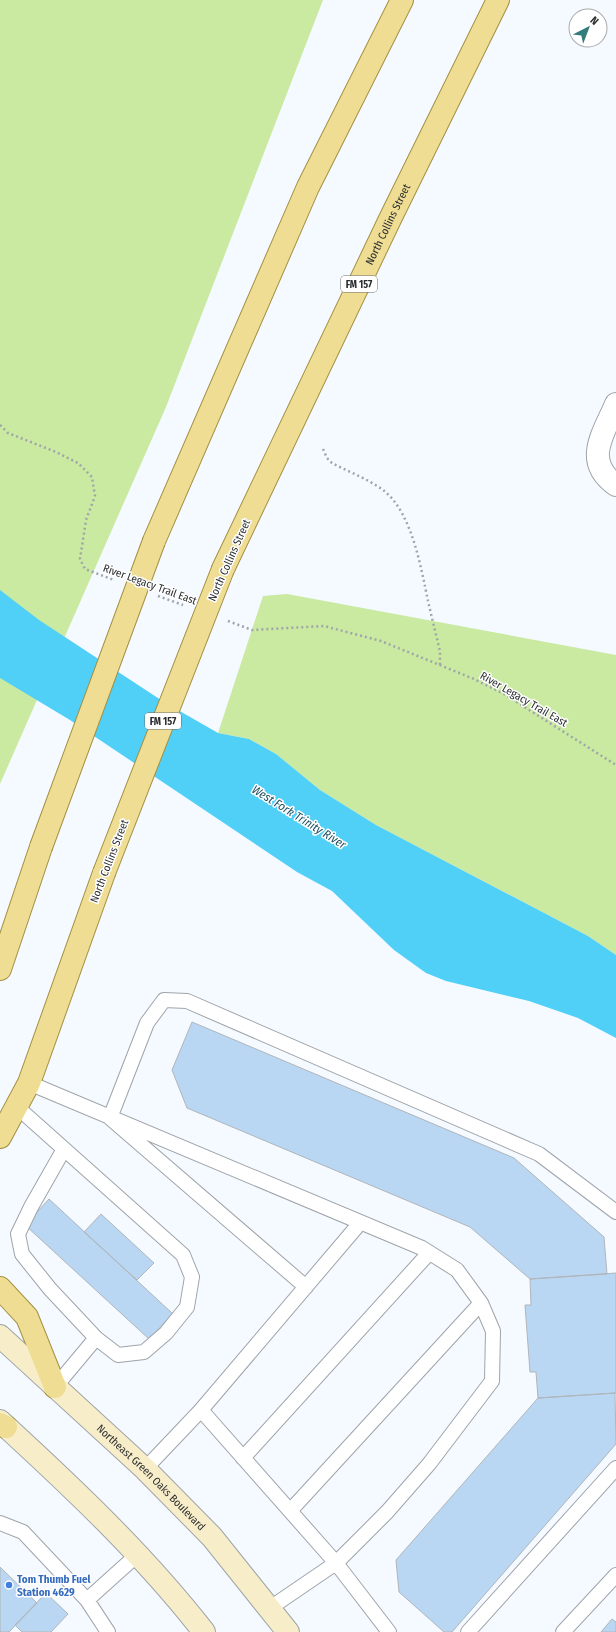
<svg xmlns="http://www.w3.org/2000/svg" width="616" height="1632" font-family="'Fira Sans Condensed',sans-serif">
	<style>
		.green { fill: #c9eaa0 }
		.water { fill: #50cff7 }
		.building { fill: #b9d7f2; stroke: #b0b5ba }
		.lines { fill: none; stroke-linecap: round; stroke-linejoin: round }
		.service-casing { stroke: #9fa4a9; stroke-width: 16 }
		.minor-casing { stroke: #9fa4a9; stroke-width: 24 }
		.secondary-casing { stroke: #9fa4a9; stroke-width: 24 }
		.primary-casing { stroke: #a49042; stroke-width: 24 }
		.path { stroke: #a1a5a9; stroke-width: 2.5; stroke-dasharray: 2 3; stroke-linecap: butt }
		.service { stroke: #fff; stroke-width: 14 }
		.minor { stroke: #fff; stroke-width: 22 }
		.secondary { stroke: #f7eec9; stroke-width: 22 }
		.primary { stroke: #efdd94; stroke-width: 22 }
		.primary-bridge-casing { stroke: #a49042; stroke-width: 24; stroke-linecap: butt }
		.primary-bridge { stroke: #efdd94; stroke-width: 22 }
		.shop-dot { fill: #3f7fe0; stroke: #fff; stroke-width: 1.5 }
		.labels { text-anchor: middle; stroke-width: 3; stroke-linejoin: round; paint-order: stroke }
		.shield { fill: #fff; stroke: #6b6c6d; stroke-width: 1 }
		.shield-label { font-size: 10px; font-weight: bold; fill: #2b2d2f }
		.street-label { font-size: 11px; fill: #2b2d2f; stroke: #fff }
		.shop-label { font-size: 11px; font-weight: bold; fill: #366cbe; stroke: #fff; text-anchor: start }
		.water-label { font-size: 12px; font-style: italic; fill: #1b5061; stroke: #fff }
	</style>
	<rect width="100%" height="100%" fill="#f4faff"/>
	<!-- green -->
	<path class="green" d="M 0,0 L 323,0 L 166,407 L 0,784 Z
		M 287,594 L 616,655 L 616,955 L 588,936 L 376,825 L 320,790 L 276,754 L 249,739 L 218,733 L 263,596 Z"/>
	<!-- water -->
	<path class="water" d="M 0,590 L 39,620 L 164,702 L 218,733 L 249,739 L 276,754 L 320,790 L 376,825 L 588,936 L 616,955 L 616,1038 L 578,1018 L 529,1001 L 446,981 L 426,973 L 394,950 L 332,891 L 297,872 L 70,720 L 0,678 Z"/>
	<!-- building -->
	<path class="building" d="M 192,1022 L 514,1158 L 604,1237 L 607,1274 L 530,1279 L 470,1227 L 187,1108 L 172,1070 Z
		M 49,1199 L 173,1314 L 149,1339 L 25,1225 Z
		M 101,1214 L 154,1263 L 137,1280 L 84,1232 Z
		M 616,1273 L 616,1393 L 538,1398 L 536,1372 L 530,1372 L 525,1305 L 531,1305 L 530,1279 Z
		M 615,1393 L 616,1444 L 452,1632 L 444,1632 L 399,1592 L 396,1560 L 538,1398 Z
		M 0,1567 L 37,1603 L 9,1632 L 0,1632 Z
		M 46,1593 L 68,1614 L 51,1632 L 22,1632 L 15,1625 Z
		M 612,1619 L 616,1622 L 616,1632 L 601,1632 Z"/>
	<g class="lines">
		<defs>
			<path id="service" d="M 29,1083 L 422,1248 L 457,1270 L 481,1303 L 493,1331 L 492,1381 L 429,1464 L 387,1512 L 336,1563 L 270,1608
				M 17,1107 L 183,1255 L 192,1277 L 187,1307 L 166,1333 L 144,1352 L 118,1355 L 96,1338 L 55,1387
				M 64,1149 L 31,1207 L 18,1234 L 22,1254 L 50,1289 L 96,1338
				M 306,1287 L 110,1118 L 147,1023 L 164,1000 L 187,1001 L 539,1154 L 616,1212
				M 201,1410 L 336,1563 L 389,1632
				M 243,1458 L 429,1253
				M 145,1469 L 201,1410 L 360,1223
				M 290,1511 L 481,1303
				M 0,1523 L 23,1532 L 87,1600
				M 108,1632 L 87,1600 L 137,1555
				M 468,1632 L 616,1468
				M 563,1632 L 616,1575"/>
			<path id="minor" d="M 616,404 C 604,433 582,461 616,485"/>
			<g id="secondary">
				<path id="s1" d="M 0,1336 L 145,1469 L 212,1537 L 288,1632"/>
				<path d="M 0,1421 C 72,1487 144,1555 204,1632"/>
			</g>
			<g id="primary">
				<path d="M 154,541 L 308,187 L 402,0"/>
				<path id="s2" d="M 223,569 L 391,217 L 498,0"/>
				<path d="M 0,969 L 41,847"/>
				<path d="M 0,1137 L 29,1083 L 104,873"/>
				<path d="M 0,1288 L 27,1317 L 55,1387"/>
				<path d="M 0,1424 L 6,1427"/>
			</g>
		</defs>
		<!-- service casing -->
		<use href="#service" class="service-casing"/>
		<!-- minor casing -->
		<use href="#minor" class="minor-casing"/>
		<!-- secondary casing -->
		<use href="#secondary" class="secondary-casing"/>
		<!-- primary casing -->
		<use href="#primary" class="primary-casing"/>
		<!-- path -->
		<path class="path" d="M 0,425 L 8,433 L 56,452 L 78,463 L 92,477 L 95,496 L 86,520 L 80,559 L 85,569 L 114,580
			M 323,449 L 327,458 L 332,463 C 349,472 368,479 383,490 C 412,512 421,568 428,601 C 432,618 436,635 440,651 L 440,665
			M 158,596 L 183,605
			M 228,621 L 252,630 L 324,626 L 381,641 L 474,679 L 504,694 L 616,765"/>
		<!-- service -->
		<use href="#service" class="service"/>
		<!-- minor -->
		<use href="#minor" class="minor"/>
		<!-- secondary -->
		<use href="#secondary" class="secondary"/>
		<!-- primary -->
		<use href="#primary" class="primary"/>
		<defs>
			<path id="primary-bridge" d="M 41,847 L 154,541
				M 104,873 L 223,569"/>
		</defs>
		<!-- primary-bridge casing -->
		<use href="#primary-bridge" class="primary-bridge-casing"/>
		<!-- primary-bridge -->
		<use href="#primary-bridge" class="primary-bridge"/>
	</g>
	<!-- markers -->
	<circle class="shop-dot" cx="9" cy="1585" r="4"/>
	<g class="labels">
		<!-- shield labels -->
		<g class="shield">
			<rect x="341" y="276" width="36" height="16" rx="3"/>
			<rect x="145" y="713" width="36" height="16" rx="3"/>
		</g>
		<g class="shield-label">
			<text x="359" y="288">FM 157</text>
			<text x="163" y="725">FM 157</text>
		</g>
		<!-- street labels -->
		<g class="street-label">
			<text dy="4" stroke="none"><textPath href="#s2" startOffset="382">North Collins Street</textPath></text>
			<text transform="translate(229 560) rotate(-66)" y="4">North Collins Street</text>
			<text transform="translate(150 584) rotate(20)" y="4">River Legacy Trail East</text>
			<text transform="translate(524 699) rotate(30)" y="4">River Legacy Trail East</text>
			<text transform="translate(109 861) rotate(-69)" y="4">North Collins Street</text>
			<text dy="4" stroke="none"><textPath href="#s1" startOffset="207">Northeast Green Oaks Boulevard</textPath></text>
		</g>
		<!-- shop labels -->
		<g class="shop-label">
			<text x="17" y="1583">Tom Thumb Fuel<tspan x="17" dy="13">Station 4629</tspan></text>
		</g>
		<!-- water labels -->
		<g class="water-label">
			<text transform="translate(299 817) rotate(32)" y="4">West Fork Trinity River</text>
		</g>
	</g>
	<!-- north arrow -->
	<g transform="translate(588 28) rotate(42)"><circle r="19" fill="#ffffff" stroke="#aaabac"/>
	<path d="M0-3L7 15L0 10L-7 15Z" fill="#337c7c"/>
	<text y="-6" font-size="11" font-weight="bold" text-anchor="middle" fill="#2b2d2f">N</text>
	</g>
</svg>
